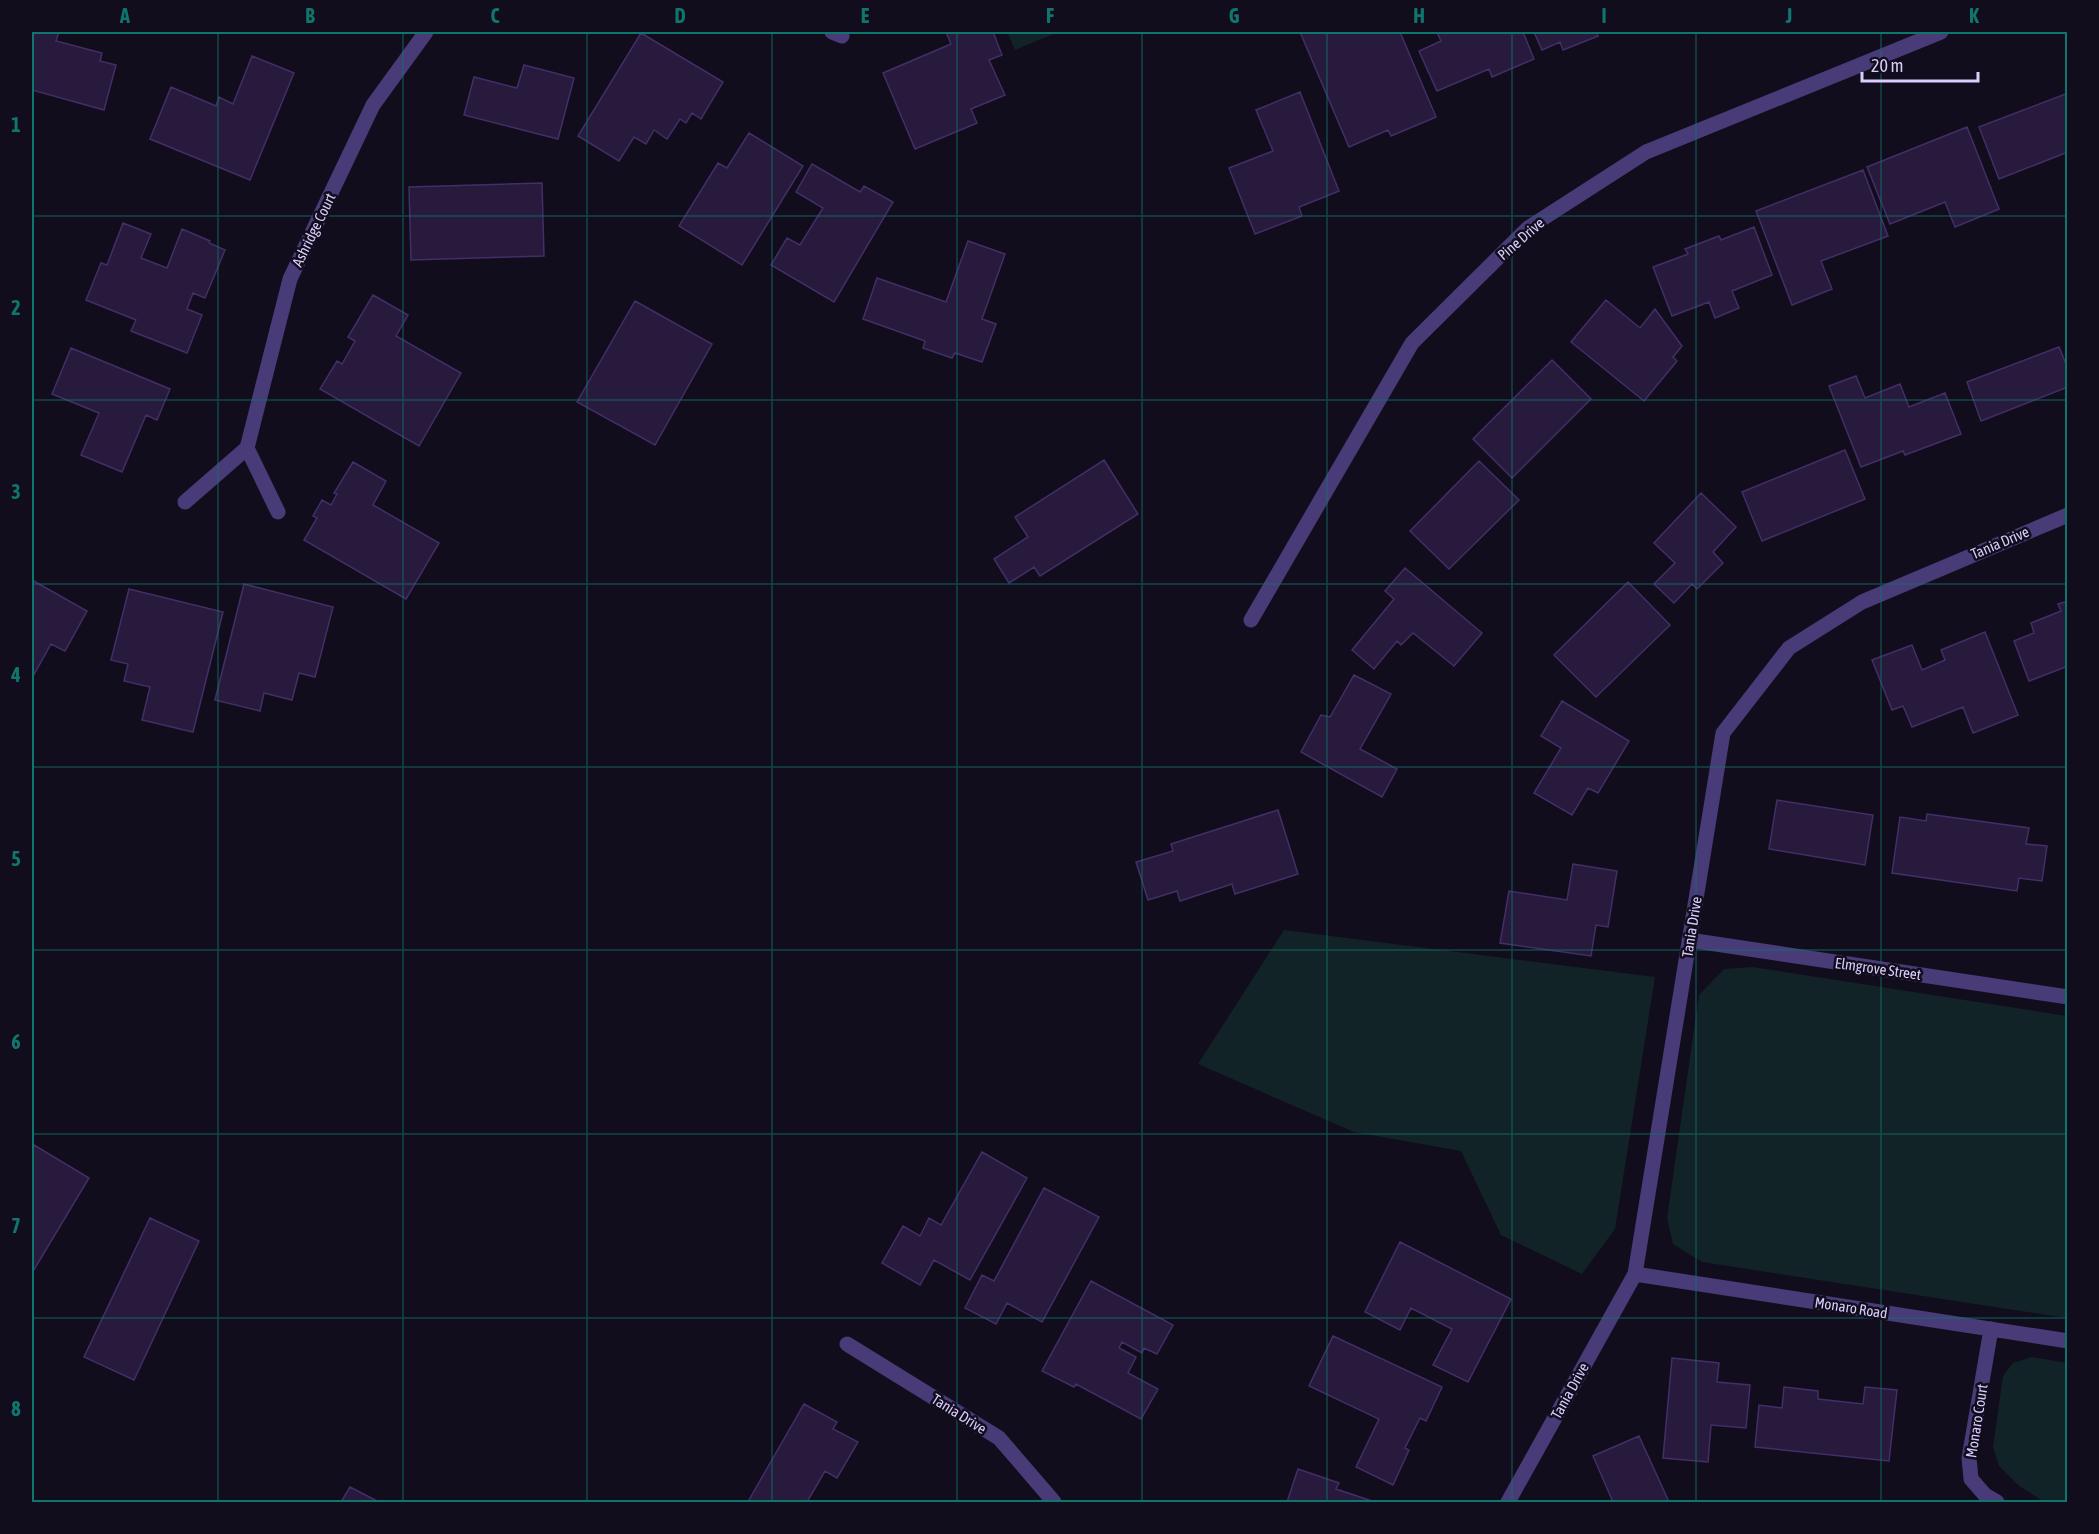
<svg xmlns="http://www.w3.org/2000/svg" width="2099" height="1534" font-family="'Asap Condensed',sans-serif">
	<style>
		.green { fill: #112326 }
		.building { fill: #271a3c; stroke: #432e67; stroke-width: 1.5 }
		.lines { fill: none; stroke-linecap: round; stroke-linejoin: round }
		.street { stroke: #483b78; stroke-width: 15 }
		.grid { fill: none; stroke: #0f766e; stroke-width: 1.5; stroke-opacity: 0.55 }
		.labels { text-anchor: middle; stroke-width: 5; stroke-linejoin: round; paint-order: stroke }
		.street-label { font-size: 15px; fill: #daccfb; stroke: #120d1d }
		.neatline { fill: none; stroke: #0f766e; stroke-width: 2 }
		.grid-label { font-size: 20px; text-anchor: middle; font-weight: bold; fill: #0f766e }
	</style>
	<rect width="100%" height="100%" fill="#120d1d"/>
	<!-- green -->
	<path class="green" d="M 1007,32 L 1058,32 L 1015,50 Z
		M 1284,930 L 1655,977 L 1615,1229 L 1582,1274 L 1501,1235 L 1461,1151 L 1354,1132 L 1198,1064 Z
		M 1753,967 L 2067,1016 L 2067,1318 L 1702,1262 L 1673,1244 L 1667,1218 L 1699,995 L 1724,969 Z
		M 2032,1357 L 2067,1363 L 2067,1502 L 2044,1502 L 2018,1485 L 1999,1466 L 1993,1447 L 2003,1376 L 2013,1363 Z"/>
	<!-- building -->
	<path class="building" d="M 32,32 L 59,32 L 56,41 L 102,53 L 100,61 L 116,65 L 104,110 L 32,90 Z
		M 946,32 L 993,32 L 1002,55 L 989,60 L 1005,95 L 971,109 L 977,123 L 915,149 L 883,73 L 951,44 Z
		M 1300,32 L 1400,32 L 1436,117 L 1391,136 L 1388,130 L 1349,147 Z
		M 1437,32 L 1523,32 L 1534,59 L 1492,77 L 1489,69 L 1437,91 L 1419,51 L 1441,41 Z
		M 1534,32 L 1596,32 L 1598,36 L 1563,50 L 1560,42 L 1542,50 Z
		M 641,33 L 723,82 L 701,119 L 692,113 L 686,123 L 680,119 L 667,139 L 654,130 L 646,144 L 634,137 L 619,161 L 578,136 Z
		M 252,56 L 294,73 L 250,180 L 150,139 L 171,87 L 216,106 L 219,97 L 233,104 Z
		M 524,65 L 574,78 L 558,139 L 464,115 L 474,77 L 517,88 Z
		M 1300,92 L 1339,191 L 1299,207 L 1302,216 L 1255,234 L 1229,168 L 1273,151 L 1256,110 Z
		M 2068,93 L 2068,152 L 1999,179 L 1979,127 Z
		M 1967,127 L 1999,209 L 1955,227 L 1945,202 L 1890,224 L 1867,167 Z
		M 749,133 L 803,166 L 742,265 L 679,226 L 718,163 L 727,168 Z
		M 812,164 L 860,192 L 864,186 L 893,202 L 834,302 L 771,265 L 787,238 L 800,245 L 823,208 L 796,192 Z
		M 1863,170 L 1888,236 L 1821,261 L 1832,289 L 1792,305 L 1756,211 Z
		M 542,183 L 544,256 L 411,260 L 409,187 Z
		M 123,223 L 151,234 L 141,258 L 167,268 L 182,229 L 210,241 L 209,243 L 225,250 L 205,298 L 193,293 L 187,309 L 202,315 L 187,353 L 131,331 L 136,320 L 86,300 L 101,263 L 107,265 Z
		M 1754,227 L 1772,275 L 1732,291 L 1739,308 L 1715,318 L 1709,302 L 1672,316 L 1653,267 L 1688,254 L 1685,249 L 1719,236 L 1721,240 Z
		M 968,241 L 1005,254 L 982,319 L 996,324 L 982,362 L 955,353 L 952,358 L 923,348 L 925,341 L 863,319 L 877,278 L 946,302 Z
		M 373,295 L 408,315 L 396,336 L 461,373 L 419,446 L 320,389 L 337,361 L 342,364 L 355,341 L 348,337 Z
		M 1606,300 L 1640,328 L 1655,309 L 1682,346 L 1673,357 L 1677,361 L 1644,401 L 1571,342 Z
		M 635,301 L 712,344 L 655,445 L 577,402 Z
		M 2059,347 L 2068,369 L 2068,387 L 1981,421 L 1967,382 Z
		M 71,348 L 170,389 L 157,420 L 146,415 L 122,472 L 81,455 L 99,413 L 52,394 Z
		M 1552,360 L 1591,399 L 1512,478 L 1473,439 Z
		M 1856,376 L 1865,398 L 1900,384 L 1909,407 L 1945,393 L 1961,434 L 1905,455 L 1903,451 L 1861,467 L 1829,386 Z
		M 1845,450 L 1865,499 L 1762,541 L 1742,492 Z
		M 1104,460 L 1138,514 L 1040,576 L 1034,567 L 1009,583 L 994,559 L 1028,537 L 1015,517 Z
		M 1479,461 L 1519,500 L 1449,569 L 1410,531 Z
		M 353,462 L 386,481 L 373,505 L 439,543 L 406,599 L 304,540 L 317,518 L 313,516 L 322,500 L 331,505 L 337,494 L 334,493 Z
		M 1701,493 L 1736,527 L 1713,552 L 1723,563 L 1697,589 L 1692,584 L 1674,603 L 1654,584 L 1675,563 L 1654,543 Z
		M 1405,568 L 1482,633 L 1454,666 L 1413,633 L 1401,645 L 1397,641 L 1374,669 L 1352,650 L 1394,599 L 1385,591 Z
		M 32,580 L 87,611 L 65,651 L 51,644 L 32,678 Z
		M 1628,582 L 1670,625 L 1596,697 L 1554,655 Z
		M 244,584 L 333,607 L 315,677 L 299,673 L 292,700 L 264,693 L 260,711 L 215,700 Z
		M 129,589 L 223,612 L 193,732 L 142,720 L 150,687 L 124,681 L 128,664 L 111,660 Z
		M 2068,601 L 2068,666 L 2029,681 L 2014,641 L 2034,633 L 2031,623 L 2061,611 L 2058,604 Z
		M 1985,632 L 2018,715 L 1973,733 L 1963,707 L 1912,727 L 1903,706 L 1892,710 L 1872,660 L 1912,645 L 1922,670 L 1945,660 L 1941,650 Z
		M 1354,675 L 1391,694 L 1360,749 L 1397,769 L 1382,797 L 1301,752 L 1321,715 L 1330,717 Z
		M 1562,701 L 1629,741 L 1598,793 L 1588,788 L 1572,815 L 1534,793 L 1561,748 L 1541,736 Z
		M 1777,800 L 1873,815 L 1865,865 L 1769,849 Z
		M 1278,810 L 1298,874 L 1235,894 L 1232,884 L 1180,901 L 1177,891 L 1148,900 L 1136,862 L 1173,851 L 1171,844 Z
		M 1927,814 L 2029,828 L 2026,844 L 2047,846 L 2042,881 L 2019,878 L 2017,891 L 1892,873 L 1900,817 L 1926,821 Z
		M 1573,864 L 1617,871 L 1608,927 L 1596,925 L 1591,956 L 1500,943 L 1509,891 L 1567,900 Z
		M 34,1145 L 89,1178 L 32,1273 L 32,1148 Z
		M 982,1152 L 1027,1178 L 970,1280 L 934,1260 L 920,1285 L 882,1263 L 903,1226 L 920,1236 L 929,1218 L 941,1225 Z
		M 1044,1188 L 1099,1217 L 1042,1322 L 1007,1303 L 996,1324 L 965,1308 L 982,1275 L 994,1281 Z
		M 150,1218 L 199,1241 L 134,1380 L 84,1357 Z
		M 1400,1242 L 1511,1299 L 1468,1382 L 1433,1365 L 1452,1329 L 1411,1308 L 1400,1330 L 1365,1312 Z
		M 1091,1281 L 1173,1325 L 1157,1354 L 1144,1348 L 1142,1353 L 1122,1342 L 1119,1348 L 1136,1357 L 1128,1373 L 1158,1389 L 1141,1419 L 1076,1384 L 1074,1387 L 1042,1371 Z
		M 1333,1336 L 1442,1387 L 1426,1421 L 1420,1418 L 1405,1448 L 1409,1450 L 1393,1485 L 1356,1467 L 1379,1419 L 1309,1386 Z
		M 1672,1358 L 1719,1363 L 1717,1382 L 1750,1385 L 1746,1428 L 1711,1425 L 1708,1462 L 1663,1458 Z
		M 1784,1387 L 1818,1391 L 1818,1399 L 1863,1404 L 1865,1387 L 1897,1390 L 1889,1461 L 1755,1447 L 1759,1405 L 1782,1408 Z
		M 804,1404 L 837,1422 L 833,1429 L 858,1442 L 837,1478 L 825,1471 L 807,1502 L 753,1502 L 749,1500 Z
		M 1639,1436 L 1669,1502 L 1613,1502 L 1593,1456 Z
		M 1298,1469 L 1339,1483 L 1336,1489 L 1375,1502 L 1287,1502 Z
		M 350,1487 L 379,1502 L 341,1502 Z"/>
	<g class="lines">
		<!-- street -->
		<path class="street" d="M 832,32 L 842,36
			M 247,448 L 290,279 L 373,105 L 426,32
			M 185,502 L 247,448 L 278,512
			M 1251,620 L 1412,343 L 1528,228 L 1646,152 L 1941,32
			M 1689,940 L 2068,997
			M 1635,1274 L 2068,1341
			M 1991,1329 L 1969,1458 L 1971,1479 L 1985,1495 L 1997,1502
			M 847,1344 L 999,1438 L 1054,1502
			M 1508,1502 L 1635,1274 L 1723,733 L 1789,648 L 1862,602 L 2068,515"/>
	</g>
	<!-- grid -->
	<path class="grid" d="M 218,32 L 218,1502M 403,32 L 403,1502M 587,32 L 587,1502M 772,32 L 772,1502M 957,32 L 957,1502M 1142,32 L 1142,1502M 1327,32 L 1327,1502M 1512,32 L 1512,1502M 1696,32 L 1696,1502M 1881,32 L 1881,1502M 32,216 L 2068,216M 32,400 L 2068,400M 32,584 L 2068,584M 32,767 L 2068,767M 32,950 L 2068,950M 32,1134 L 2068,1134M 32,1318 L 2068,1318"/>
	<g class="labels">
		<!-- street labels -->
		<g class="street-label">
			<text transform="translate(314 230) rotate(-64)" y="5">Ashridge Court</text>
			<text transform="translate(1521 239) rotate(-41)" y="5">Pine Drive</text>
			<text transform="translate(2000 543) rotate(-23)" y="5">Tania Drive</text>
			<text transform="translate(1692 927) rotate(-81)" y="5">Tania Drive</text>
			<text transform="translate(1878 969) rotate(8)" y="5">Elmgrove Street</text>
			<text transform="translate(1851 1308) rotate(9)" y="5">Monaro Road</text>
			<text transform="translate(1570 1391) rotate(-61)" y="5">Tania Drive</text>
			<text transform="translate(959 1414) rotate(32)" y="5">Tania Drive</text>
			<text transform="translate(1977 1421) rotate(-81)" y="5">Monaro Court</text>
		</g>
	</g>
	<!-- border -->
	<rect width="2099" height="1534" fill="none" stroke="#120d1d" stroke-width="66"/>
	<!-- scale -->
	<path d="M1862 72v9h116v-9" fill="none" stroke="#daccfb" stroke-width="3"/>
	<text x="1871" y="72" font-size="18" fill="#daccfb" stroke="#120d1d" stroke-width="4.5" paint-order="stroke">20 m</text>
	<rect x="33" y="33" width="2033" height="1468" class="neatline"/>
	<g class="grid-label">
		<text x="125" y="23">A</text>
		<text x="310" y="23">B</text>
		<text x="495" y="23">C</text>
		<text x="680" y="23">D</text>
		<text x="865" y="23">E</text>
		<text x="1050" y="23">F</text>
		<text x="1234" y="23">G</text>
		<text x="1419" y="23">H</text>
		<text x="1604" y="23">I</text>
		<text x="1789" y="23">J</text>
		<text x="1974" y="23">K</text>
		<text x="16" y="132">1</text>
		<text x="16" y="315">2</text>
		<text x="16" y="499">3</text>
		<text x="16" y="682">4</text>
		<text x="16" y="866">5</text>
		<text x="16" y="1049">6</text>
		<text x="16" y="1233">7</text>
		<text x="16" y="1416">8</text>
	</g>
</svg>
